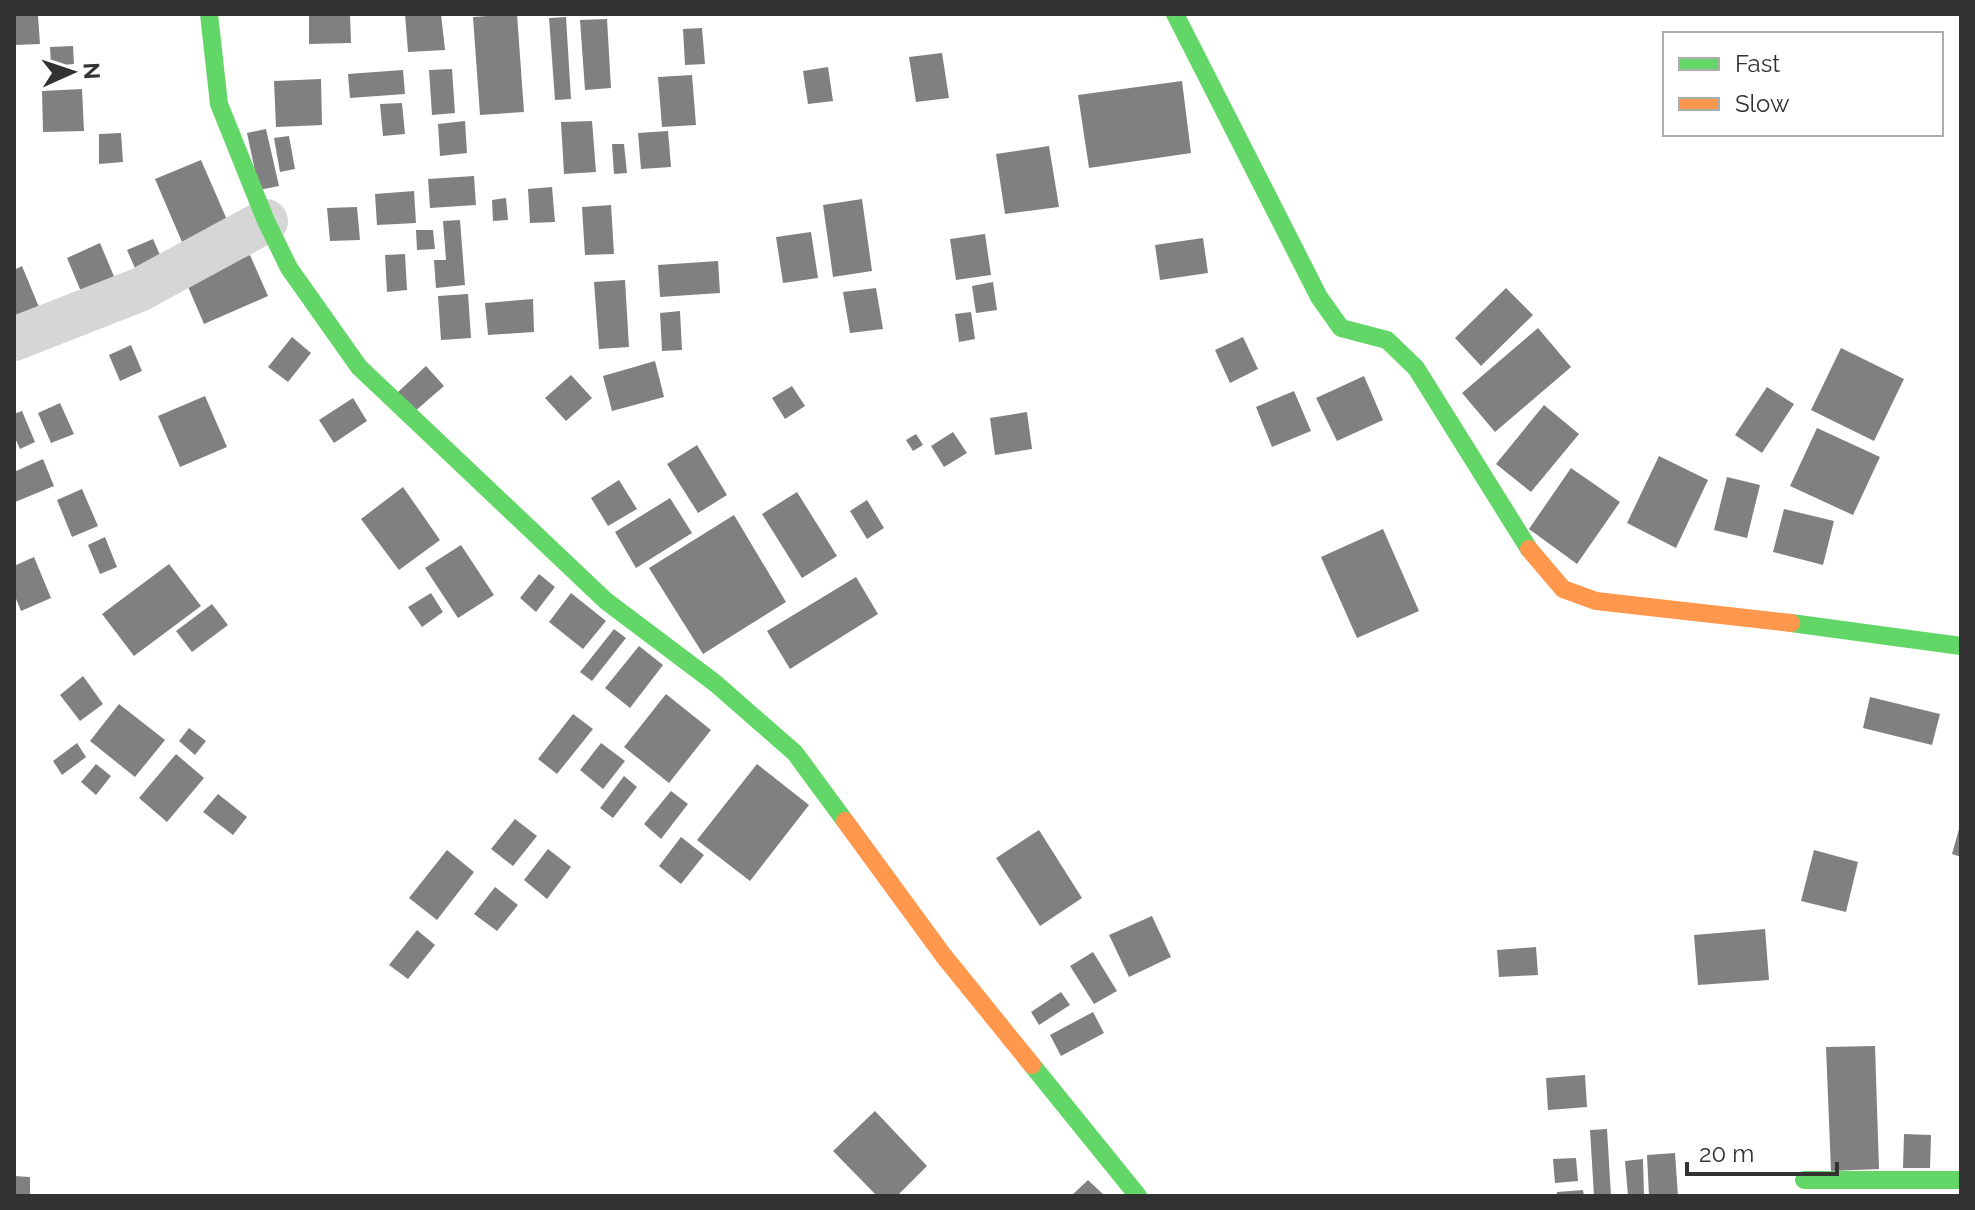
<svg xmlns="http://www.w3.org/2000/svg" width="1975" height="1210" font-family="Raleway,sans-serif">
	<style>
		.building { fill: #808080 }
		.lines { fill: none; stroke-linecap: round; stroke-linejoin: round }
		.street { stroke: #d6d6d6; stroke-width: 44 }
		.fast { stroke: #63d668; stroke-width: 18 }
		.slow { stroke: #ff974d; stroke-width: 18 }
	</style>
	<rect width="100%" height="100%" fill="#fff"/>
	<!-- building -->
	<path class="building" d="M 309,14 L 350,14 L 351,43 L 309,44 Z
		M 405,14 L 441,14 L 445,50 L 408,52 Z
		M 517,14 L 524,112 L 480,115 L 473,17 Z
		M 14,16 L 38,16 L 40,44 L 14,45 Z
		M 566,17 L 571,99 L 555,100 L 549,18 Z
		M 607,19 L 611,88 L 585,90 L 580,20 Z
		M 702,28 L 705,64 L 685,65 L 683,29 Z
		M 73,46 L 74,64 L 51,66 L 50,47 Z
		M 942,53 L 949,98 L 916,102 L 909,57 Z
		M 828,67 L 833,101 L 808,104 L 803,71 Z
		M 452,69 L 455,113 L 432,115 L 429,70 Z
		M 403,70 L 405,94 L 350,98 L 348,74 Z
		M 692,75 L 696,125 L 662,127 L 658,77 Z
		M 321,79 L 322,125 L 276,127 L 274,81 Z
		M 1182,81 L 1191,153 L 1089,168 L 1078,95 Z
		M 82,89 L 84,131 L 43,132 L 42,91 Z
		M 402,103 L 405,134 L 383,136 L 380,104 Z
		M 465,121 L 467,153 L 440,156 L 438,124 Z
		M 592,121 L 596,172 L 564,174 L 561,122 Z
		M 266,129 L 279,186 L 259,190 L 247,133 Z
		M 668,131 L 671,167 L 641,169 L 638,133 Z
		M 121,133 L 123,162 L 99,164 L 99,134 Z
		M 289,136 L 295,169 L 280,172 L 274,138 Z
		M 612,144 L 624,144 L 627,173 L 614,174 Z
		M 1049,146 L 1059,207 L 1005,214 L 996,154 Z
		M 201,160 L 231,229 L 185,249 L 155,179 Z
		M 474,176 L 476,205 L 430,208 L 428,179 Z
		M 552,187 L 555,222 L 530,223 L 528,189 Z
		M 414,191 L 416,223 L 377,225 L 375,194 Z
		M 506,198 L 508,220 L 493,221 L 492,200 Z
		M 862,199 L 872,271 L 833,277 L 823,205 Z
		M 611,205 L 614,254 L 585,255 L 582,207 Z
		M 357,207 L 360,240 L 330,241 L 327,208 Z
		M 460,220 L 465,285 L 436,288 L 434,260 L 446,260 L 443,221 Z
		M 416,230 L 433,230 L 435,249 L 417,250 Z
		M 811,232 L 818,278 L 783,283 L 776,237 Z
		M 985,234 L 991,275 L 956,280 L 950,239 Z
		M 1203,238 L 1208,273 L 1160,280 L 1155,245 Z
		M 153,239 L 164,264 L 138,275 L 127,250 Z
		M 100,243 L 118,286 L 85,301 L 67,258 Z
		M 405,254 L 407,290 L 387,292 L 385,255 Z
		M 250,255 L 268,296 L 204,324 L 186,282 Z
		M 718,261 L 720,293 L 660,297 L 658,265 Z
		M 22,266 L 41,312 L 14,324 L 14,270 Z
		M 625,280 L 629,347 L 599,349 L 594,282 Z
		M 993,282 L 997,310 L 976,313 L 972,286 Z
		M 876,288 L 883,329 L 850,333 L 843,292 Z
		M 1506,288 L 1533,315 L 1481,366 L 1455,338 Z
		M 468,294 L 471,338 L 441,340 L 438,296 Z
		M 533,299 L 534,332 L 488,335 L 485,303 Z
		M 680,311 L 682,350 L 662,351 L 660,313 Z
		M 971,312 L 975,339 L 959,342 L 955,314 Z
		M 1538,328 L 1571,367 L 1495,432 L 1462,393 Z
		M 292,337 L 311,353 L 288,382 L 268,367 Z
		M 1243,337 L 1258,369 L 1230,383 L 1215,350 Z
		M 131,345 L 142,371 L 120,381 L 109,355 Z
		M 1841,348 L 1904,379 L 1874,441 L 1811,410 Z
		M 655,361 L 664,397 L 612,411 L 603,376 Z
		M 426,366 L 444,386 L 414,412 L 397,393 Z
		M 571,375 L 592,398 L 566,421 L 545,398 Z
		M 1364,376 L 1383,420 L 1337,441 L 1316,398 Z
		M 792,386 L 805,406 L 785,419 L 772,398 Z
		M 1767,387 L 1794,404 L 1762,453 L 1735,435 Z
		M 1294,391 L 1311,431 L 1272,447 L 1256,407 Z
		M 205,396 L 227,447 L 180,467 L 158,416 Z
		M 353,398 L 367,421 L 334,443 L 319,420 Z
		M 60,403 L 74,434 L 51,443 L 38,413 Z
		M 1544,405 L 1579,434 L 1531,492 L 1496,464 Z
		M 22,411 L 35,442 L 20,449 L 14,436 L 14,414 Z
		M 1027,412 L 1032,449 L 995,455 L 990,418 Z
		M 1817,428 L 1880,457 L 1853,515 L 1790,486 Z
		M 953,432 L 967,453 L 944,467 L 931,446 Z
		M 916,434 L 923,445 L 913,451 L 906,440 Z
		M 697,445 L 727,495 L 698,513 L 667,464 Z
		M 1659,456 L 1708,480 L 1676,548 L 1627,523 Z
		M 43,459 L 54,486 L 15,502 L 14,472 Z
		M 1571,468 L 1620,502 L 1577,564 L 1529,529 Z
		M 1727,477 L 1760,485 L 1747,538 L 1714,530 Z
		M 619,480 L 637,509 L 608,526 L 591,498 Z
		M 403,487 L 440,540 L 399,570 L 361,519 Z
		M 82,489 L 98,526 L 72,537 L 57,500 Z
		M 797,492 L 837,556 L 802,578 L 762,514 Z
		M 670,498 L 692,533 L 636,568 L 615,532 Z
		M 867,500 L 884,528 L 867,539 L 850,511 Z
		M 1784,509 L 1834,521 L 1823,565 L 1773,552 Z
		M 734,515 L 786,602 L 703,654 L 649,568 Z
		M 1383,529 L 1419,611 L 1357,638 L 1321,557 Z
		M 105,537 L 117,567 L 100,574 L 88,545 Z
		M 461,545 L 494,595 L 458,618 L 425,568 Z
		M 34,557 L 51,598 L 21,611 L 14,594 L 14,566 Z
		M 169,564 L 201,606 L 134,656 L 102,614 Z
		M 539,574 L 555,587 L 536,612 L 520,598 Z
		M 856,577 L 878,614 L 790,669 L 767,631 Z
		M 431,593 L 443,612 L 422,627 L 408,607 Z
		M 571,593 L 606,621 L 583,649 L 549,622 Z
		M 212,604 L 228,625 L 192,652 L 176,631 Z
		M 614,629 L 626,638 L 592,681 L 580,672 Z
		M 639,646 L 663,665 L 630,708 L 605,688 Z
		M 83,676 L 103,704 L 80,721 L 60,695 Z
		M 666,694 L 711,730 L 669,783 L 624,747 Z
		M 1870,697 L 1940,714 L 1932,745 L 1863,728 Z
		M 119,704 L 165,740 L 135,777 L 90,741 Z
		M 573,714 L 593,729 L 557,774 L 538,759 Z
		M 189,728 L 206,741 L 195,755 L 179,741 Z
		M 77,743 L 86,757 L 62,775 L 53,761 Z
		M 601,743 L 625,761 L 603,789 L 580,770 Z
		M 176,754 L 204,778 L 167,822 L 139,798 Z
		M 96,764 L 111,776 L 96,795 L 81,782 Z
		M 757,764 L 809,805 L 750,881 L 697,840 Z
		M 624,776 L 637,787 L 613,818 L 600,808 Z
		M 671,791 L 688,804 L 661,839 L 644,824 Z
		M 218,794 L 247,817 L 233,835 L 203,812 Z
		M 515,819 L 537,836 L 513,866 L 491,849 Z
		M 1961,822 L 1961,857 L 1952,854 Z
		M 1039,830 L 1082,898 L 1040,926 L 996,858 Z
		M 681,837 L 704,855 L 681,884 L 659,866 Z
		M 548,849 L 571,867 L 547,899 L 524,880 Z
		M 447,850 L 474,872 L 437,920 L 409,898 Z
		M 1814,850 L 1858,862 L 1846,912 L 1801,901 Z
		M 495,887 L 518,905 L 497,931 L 474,914 Z
		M 1152,916 L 1171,957 L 1129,977 L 1109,935 Z
		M 1765,929 L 1769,980 L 1698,985 L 1694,935 Z
		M 417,930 L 435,945 L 408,979 L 389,965 Z
		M 1536,947 L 1538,975 L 1499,977 L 1497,950 Z
		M 1093,952 L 1117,991 L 1094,1004 L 1070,966 Z
		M 1061,992 L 1070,1005 L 1039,1025 L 1031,1012 Z
		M 1093,1012 L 1104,1033 L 1061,1056 L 1050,1035 Z
		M 1875,1046 L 1879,1169 L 1831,1171 L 1826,1047 Z
		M 1585,1075 L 1587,1107 L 1548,1110 L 1546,1078 Z
		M 875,1111 L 927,1166 L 897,1196 L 877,1196 L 833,1151 Z
		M 1607,1129 L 1611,1196 L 1594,1196 L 1590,1130 Z
		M 1904,1134 L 1931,1135 L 1930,1168 L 1903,1168 Z
		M 1675,1153 L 1678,1196 L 1649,1196 L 1647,1155 Z
		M 1576,1158 L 1578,1181 L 1555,1183 L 1553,1159 Z
		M 1643,1159 L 1644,1196 L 1628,1196 L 1625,1161 Z
		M 14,1176 L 30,1177 L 30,1196 L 14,1196 Z
		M 1088,1180 L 1105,1196 L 1071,1196 Z
		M 1583,1190 L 1584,1196 L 1557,1196 L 1557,1192 Z"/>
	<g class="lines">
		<!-- street -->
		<path class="street" d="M 14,339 L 139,290 L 266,221"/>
		<!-- fast -->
		<path class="fast" d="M 209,14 L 219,104 L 266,221 L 289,268 L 359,367 L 606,601 L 715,683 L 795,753 L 845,821
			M 1175,14 L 1319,297 L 1341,328 L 1387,340 L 1416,368 L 1529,549
			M 1791,623 L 1961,646
			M 1032,1065 L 1138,1196
			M 1804,1180 L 1961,1180"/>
		<!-- slow -->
		<path class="slow" d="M 1529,549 L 1563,589 L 1596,601 L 1791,623
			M 845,821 L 943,955 L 1032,1065"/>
	</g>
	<!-- border -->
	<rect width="1975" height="1210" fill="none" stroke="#323232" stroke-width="32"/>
	<!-- legend -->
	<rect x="1663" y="32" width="280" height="104" fill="#ffffff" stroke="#adadad" stroke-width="2"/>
	<rect x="1679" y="58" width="40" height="12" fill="#63d668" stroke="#adadad" stroke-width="2"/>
	<text x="1735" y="72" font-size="24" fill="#323232">Fast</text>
	<rect x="1679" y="98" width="40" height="12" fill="#ff974d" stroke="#adadad" stroke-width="2"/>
	<text x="1735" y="112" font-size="24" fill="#323232">Slow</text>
	<!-- north arrow -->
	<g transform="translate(72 72) rotate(87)" stroke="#ffffff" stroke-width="6" paint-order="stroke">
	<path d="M0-6L14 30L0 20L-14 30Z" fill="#323232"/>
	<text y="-12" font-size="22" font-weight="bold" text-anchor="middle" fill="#323232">N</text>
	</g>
	<!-- scale -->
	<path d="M1687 1162v12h150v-12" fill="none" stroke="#323232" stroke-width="4"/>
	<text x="1699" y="1162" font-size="24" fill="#323232" stroke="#ffffff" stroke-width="6" paint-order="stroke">20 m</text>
</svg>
